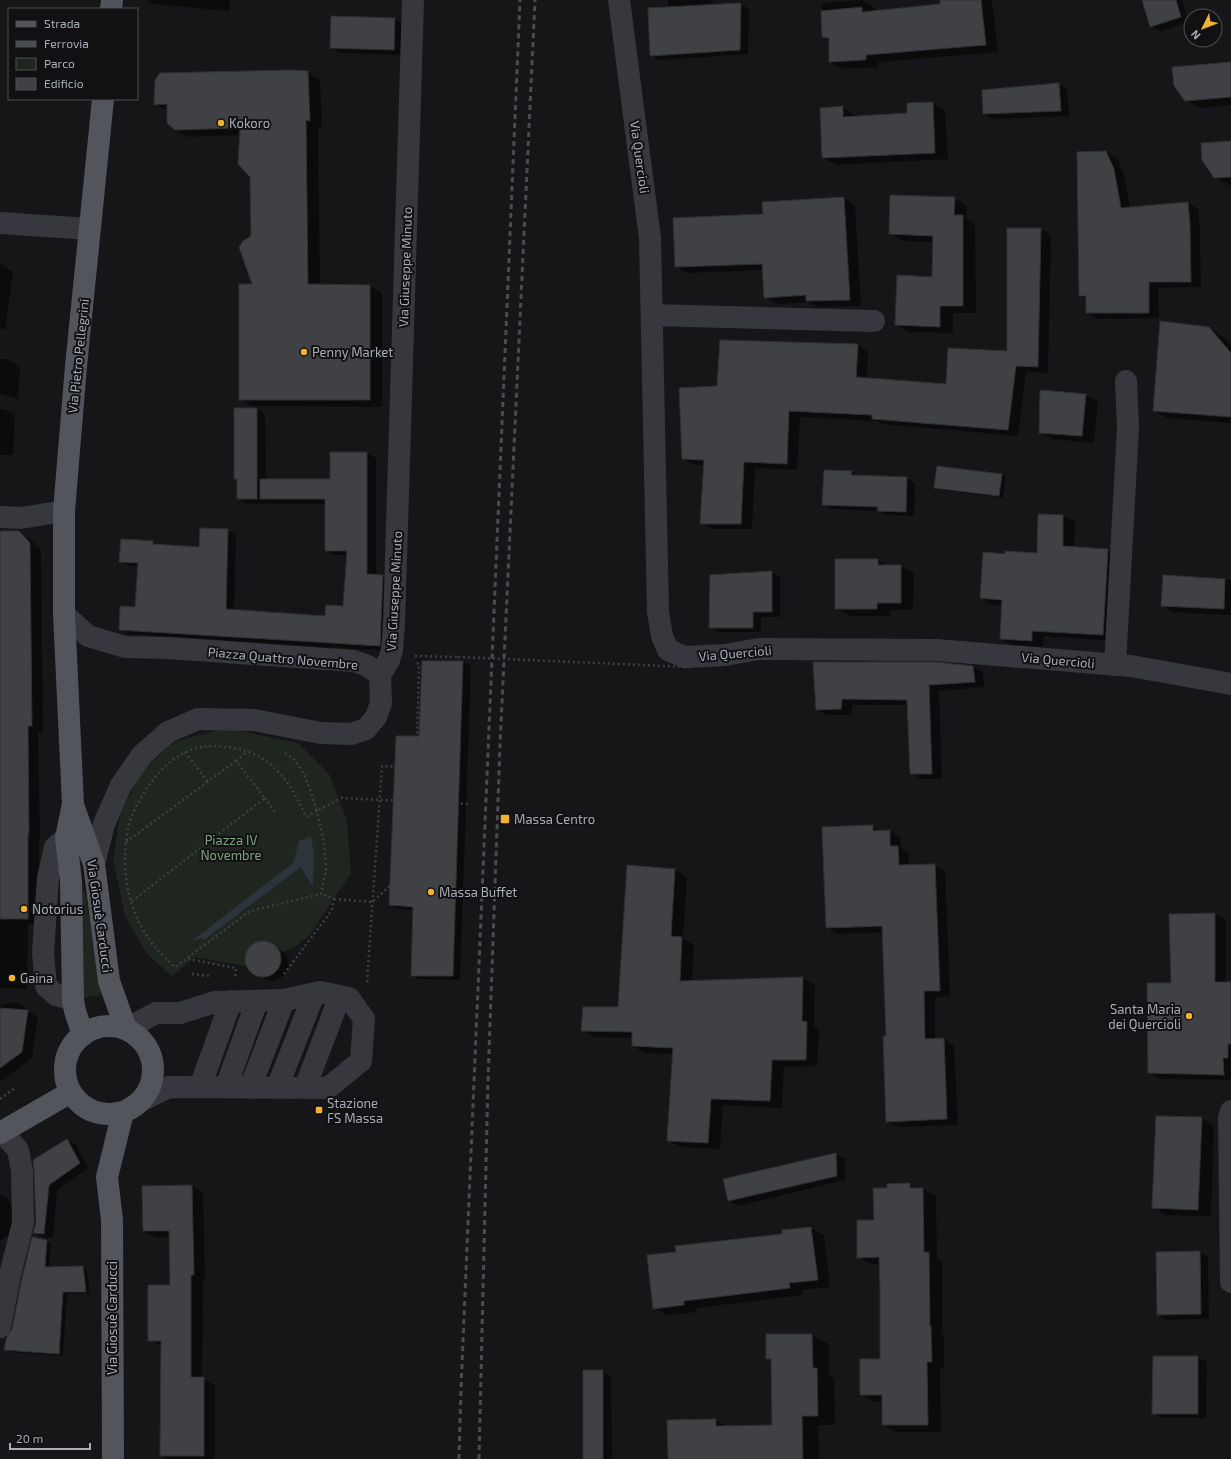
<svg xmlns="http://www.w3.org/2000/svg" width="1231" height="1459" font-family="'Exo 2',sans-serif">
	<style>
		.green { fill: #1e261f }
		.water { fill: #2c353c }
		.shadow { fill: #0007 }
		.building { fill: #404145; stroke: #303034 }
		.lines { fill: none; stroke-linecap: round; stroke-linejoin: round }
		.path { stroke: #3d3f44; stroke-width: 2.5; stroke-dasharray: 2 3; stroke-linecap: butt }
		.minor { stroke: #37383d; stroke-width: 22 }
		.major { stroke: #53555c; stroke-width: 22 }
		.rail { stroke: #4a4c52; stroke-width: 3; stroke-dasharray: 5 4; stroke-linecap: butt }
		.path-bridge { stroke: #3d3f44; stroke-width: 2.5; stroke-dasharray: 2 3; stroke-linecap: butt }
		.poi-dot { fill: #f2b134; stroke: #111113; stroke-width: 1.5 }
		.labels { text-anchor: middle; stroke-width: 4; stroke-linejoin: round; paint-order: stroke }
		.poi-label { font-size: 13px; fill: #a8adb8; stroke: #111113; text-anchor: start }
		.street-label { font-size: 13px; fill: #a8adb8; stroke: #111113 }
		.park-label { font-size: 13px; fill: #7fa381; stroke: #111113 }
	</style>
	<rect width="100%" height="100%" fill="#161618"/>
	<!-- green -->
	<path class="green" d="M 225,728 L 298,743 L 329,774 L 347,820 L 351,874 L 332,901 L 311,934 L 294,948 L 278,954 C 280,973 259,982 248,965 L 245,966 L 195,957 L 172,976 L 146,953 L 125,916 L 113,859 L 120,815 L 140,773 L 174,742 Z
		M 81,889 L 85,891 L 102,995 L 83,998 Z"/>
	<!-- water -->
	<path class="water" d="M 311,836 L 314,855 L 313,887 L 301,867 L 204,940 L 202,938 L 193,940 L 293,863 L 299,841 Z"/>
	<!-- shadow -->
	<path class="shadow" d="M 147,0 L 230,0 L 229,11 L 153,4 Z
		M 668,0 L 712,0 L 713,6 L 741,4 L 749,9 L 748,54 L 659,60 L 651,55 L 668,8 Z
		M 862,0 L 875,8 L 875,12 L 941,5 L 941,0 L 991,0 L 992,1 L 998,52 L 878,62 L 879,67 L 843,69 L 830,62 L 830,40 L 823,36 L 822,3 Z
		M 1143,0 L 1182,0 L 1189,22 L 1160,31 L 1151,26 Z
		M 395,19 L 403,24 L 402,55 L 340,53 L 331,48 Z
		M 1231,63 L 1231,105 L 1199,108 L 1186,100 Z
		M 307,72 L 320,80 L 322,127 L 318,127 L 320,286 L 369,286 L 382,293 L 382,407 L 252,406 L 240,399 L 253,285 L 251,177 L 240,135 L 188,137 L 175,130 L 168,111 L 155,104 Z
		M 1059,84 L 1067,89 L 1069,116 L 992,119 L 984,114 Z
		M 932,103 L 945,111 L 948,159 L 836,165 L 823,158 L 842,107 L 855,115 L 855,117 L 908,114 Z
		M 1231,142 L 1231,185 L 1228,185 L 1215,177 Z
		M 1106,152 L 1117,158 L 1124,176 L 1130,208 L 1188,203 L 1198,209 L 1200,232 L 1201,287 L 1158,288 L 1159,318 L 1097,319 L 1087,313 L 1087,299 L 1080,296 Z
		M 843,198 L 855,205 L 861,306 L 818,307 L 809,302 L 777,304 L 765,297 L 764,270 L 687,273 L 676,266 L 764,215 Z
		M 954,198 L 967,206 L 966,218 L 975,224 L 976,313 L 953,313 L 953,333 L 909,332 L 896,325 L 933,278 L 934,242 L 903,241 L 890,234 Z
		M 1041,229 L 1051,235 L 1048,373 L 1026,371 L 1018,436 L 883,424 L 877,421 L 800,417 L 797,470 L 755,468 L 752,529 L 711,529 L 701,523 L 705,465 L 693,465 L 683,458 L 718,387 L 858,345 L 868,351 L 867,379 L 946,385 L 1008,352 Z
		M 0,264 L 13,272 L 5,330 L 0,329 Z
		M 1209,328 L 1222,336 L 1231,346 L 1231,423 L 1167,418 L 1154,411 Z
		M 0,359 L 7,359 L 20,367 L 18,399 L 0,394 Z
		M 1085,395 L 1098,402 L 1094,443 L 1052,439 L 1040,432 Z
		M 0,409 L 4,409 L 15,415 L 13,455 L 0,455 Z
		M 257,409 L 265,414 L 266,480 L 331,480 L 331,453 L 367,453 L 376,458 L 376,575 L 383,576 L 391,581 L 388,651 L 128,634 L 120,629 L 135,608 L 139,566 L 129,566 L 120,561 L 153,542 L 159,545 L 200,548 L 227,530 L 236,534 L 234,611 L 326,617 L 344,607 L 347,555 L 334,555 L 326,550 L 326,504 L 269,504 L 266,501 L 266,504 L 246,503 L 238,499 L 238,480 L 235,479 Z
		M 851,472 L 858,476 L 907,478 L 915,483 L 914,516 L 887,515 L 879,511 L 832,509 L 823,504 Z
		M 1002,475 L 1006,477 L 1003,498 L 939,490 L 935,488 Z
		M 1039,515 L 1063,516 L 1075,522 L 1074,548 L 1108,550 L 1120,557 L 1115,641 L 1044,636 L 1043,647 L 1012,645 L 1001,639 L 1003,605 L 992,605 L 981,598 L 1006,555 L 1038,554 Z
		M 0,532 L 18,532 L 30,539 L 41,550 L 43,732 L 38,732 L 40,839 L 39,839 L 39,924 L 28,924 L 27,989 L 0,988 Z
		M 878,560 L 889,566 L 901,566 L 914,574 L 913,610 L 890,610 L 890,616 L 849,616 L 836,608 Z
		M 772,572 L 780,577 L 780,617 L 761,617 L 761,632 L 719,632 L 710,627 L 711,576 Z
		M 1164,576 L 1231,580 L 1231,615 L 1173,612 L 1162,605 Z
		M 423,662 L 463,662 L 471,666 L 460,980 L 419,979 L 412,975 L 414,910 L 398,909 L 390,905 L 420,737 Z
		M 814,663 L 973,667 L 983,672 L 984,687 L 939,691 L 942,779 L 921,779 L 911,773 L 908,705 L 852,705 L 851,715 L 827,715 L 817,710 Z
		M 872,826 L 882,832 L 890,831 L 900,838 L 901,848 L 908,853 L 909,866 L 934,865 L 945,871 L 950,996 L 935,997 L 935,1040 L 944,1039 L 954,1046 L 958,1125 L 898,1127 L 887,1121 L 887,1037 L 883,932 L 838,934 L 827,927 Z
		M 675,870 L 687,877 L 683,938 L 694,945 L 692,981 L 803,978 L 815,985 L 814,1027 L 819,1029 L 817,1066 L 784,1067 L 782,1108 L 723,1105 L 720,1149 L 680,1147 L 668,1140 L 674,1054 L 645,1053 L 633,1046 L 633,1038 L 595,1037 L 583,1030 L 619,1008 Z
		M 1214,914 L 1226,920 L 1226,983 L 1231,984 L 1231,1080 L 1160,1079 L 1149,1073 L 1172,984 Z
		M 263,941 L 270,944 L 279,949 L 286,954 L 289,960 L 288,968 L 285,975 L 279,979 L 272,981 L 264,979 L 249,969 L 246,962 L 246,955 L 250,948 L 256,943 Z
		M 16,1002 L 27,1008 L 27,1011 L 38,1017 L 32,1058 L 0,1082 L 0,1005 Z
		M 1201,1118 L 1214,1126 L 1211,1216 L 1166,1215 L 1153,1207 Z
		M 67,1140 L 76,1145 L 88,1168 L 57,1190 L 53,1238 L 43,1237 L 35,1233 L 36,1223 L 36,1171 Z
		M 836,1154 L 845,1159 L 845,1180 L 737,1206 L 729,1201 L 724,1180 Z
		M 909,1184 L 917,1189 L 923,1189 L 936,1196 L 937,1258 L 942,1261 L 942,1334 L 944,1335 L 944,1369 L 940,1369 L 941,1432 L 896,1432 L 883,1425 L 883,1402 L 874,1402 L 861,1395 L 881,1360 L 880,1264 L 871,1264 L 858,1257 L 888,1189 Z
		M 192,1186 L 203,1192 L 205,1281 L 203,1281 L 202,1378 L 215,1385 L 215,1459 L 168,1459 L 161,1455 L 162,1347 L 149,1340 L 171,1286 L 170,1237 L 156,1238 L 144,1231 Z
		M 0,1194 L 7,1198 L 21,1220 L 21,1227 L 0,1241 Z
		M 811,1228 L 824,1235 L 830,1287 L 802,1290 L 803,1295 L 696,1308 L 697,1312 L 667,1315 L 654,1308 L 677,1253 L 783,1235 Z
		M 47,1241 L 51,1243 L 49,1268 L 83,1267 L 87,1270 L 90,1294 L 67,1294 L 63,1356 L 11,1352 L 7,1350 Z
		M 1200,1252 L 1208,1257 L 1209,1319 L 1166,1320 L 1158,1315 Z
		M 812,1335 L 829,1344 L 829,1376 L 834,1378 L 835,1425 L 818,1425 L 819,1459 L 669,1459 L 715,1420 L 728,1427 L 773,1426 L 772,1362 L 767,1359 Z
		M 1154,1357 L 1198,1357 L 1207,1362 L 1206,1418 L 1162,1418 L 1153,1413 Z
		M 603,1371 L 611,1376 L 612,1459 L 584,1459 Z"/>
	<!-- building -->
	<path class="building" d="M 940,0 L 981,0 L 986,45 L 866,55 L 866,60 L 829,62 L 829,38 L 822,37 L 821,11 L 862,7 L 862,12 L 940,4 Z
		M 1142,0 L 1176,0 L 1181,17 L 1150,27 Z
		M 741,3 L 740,50 L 650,56 L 648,8 Z
		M 331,16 L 395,18 L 394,50 L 330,48 Z
		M 1231,62 L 1231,97 L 1185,101 L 1174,86 L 1172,67 Z
		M 292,70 L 308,71 L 310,121 L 306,120 L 308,284 L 370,285 L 370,400 L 239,400 L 239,284 L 252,284 L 239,247 L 243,241 L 251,236 L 250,177 L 238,164 L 240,128 L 175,130 L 167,123 L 167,104 L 154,105 L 155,80 L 160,73 Z
		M 1059,83 L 1061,111 L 983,114 L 982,90 Z
		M 933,102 L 935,153 L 822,158 L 820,108 L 843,106 L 843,117 L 907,113 L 907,103 Z
		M 1231,141 L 1231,177 L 1214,178 L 1202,160 L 1201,143 Z
		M 1106,151 L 1114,169 L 1121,208 L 1188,202 L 1190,225 L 1191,282 L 1149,282 L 1149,313 L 1086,313 L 1086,296 L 1079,296 L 1077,152 Z
		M 890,195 L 955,197 L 954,215 L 963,215 L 963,306 L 940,306 L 940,327 L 895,325 L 897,275 L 932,277 L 933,236 L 889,234 Z
		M 844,197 L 850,300 L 806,301 L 806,295 L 764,298 L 762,264 L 675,267 L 673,218 L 763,214 L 762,202 Z
		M 1007,228 L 1041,228 L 1038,367 L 1016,366 L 1008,430 L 872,419 L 872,415 L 789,411 L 787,464 L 744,462 L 741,524 L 700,524 L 704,460 L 682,459 L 679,388 L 717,386 L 720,340 L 858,344 L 856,377 L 946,384 L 948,348 L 1007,351 Z
		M 1160,321 L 1209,327 L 1231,353 L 1231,417 L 1153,411 Z
		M 1040,390 L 1086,394 L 1082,436 L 1039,433 Z
		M 234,408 L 257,408 L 257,499 L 237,499 L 237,479 L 234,479 Z
		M 330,452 L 367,452 L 367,574 L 383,575 L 380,646 L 119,630 L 120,606 L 135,607 L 138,563 L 119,562 L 121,539 L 153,541 L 153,544 L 199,547 L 200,528 L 228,529 L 226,609 L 325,616 L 326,605 L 343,606 L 347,551 L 325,551 L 325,499 L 260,499 L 260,479 L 330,479 Z
		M 937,466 L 1002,474 L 999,496 L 934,488 Z
		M 824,470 L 852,471 L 851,475 L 907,477 L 906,512 L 877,511 L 878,507 L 822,505 Z
		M 1038,514 L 1063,515 L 1063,546 L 1108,549 L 1103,635 L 1032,631 L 1032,641 L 1000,639 L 1002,600 L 980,598 L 983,552 L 1005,554 L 1005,551 L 1037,553 Z
		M 0,531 L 19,531 L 30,543 L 32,726 L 28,726 L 29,833 L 28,833 L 28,919 L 0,919 Z
		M 835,559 L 878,559 L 878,565 L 901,565 L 901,603 L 877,603 L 877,609 L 835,609 Z
		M 772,571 L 772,612 L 753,612 L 753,628 L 709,628 L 710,575 Z
		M 1163,575 L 1225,579 L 1224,609 L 1161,606 Z
		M 422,661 L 463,661 L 453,976 L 411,976 L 413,907 L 389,905 L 396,736 L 419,736 Z
		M 813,662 L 936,662 L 973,666 L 975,682 L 929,685 L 932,774 L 910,774 L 907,700 L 842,699 L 841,709 L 816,710 Z
		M 873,825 L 873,831 L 890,830 L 890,846 L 898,846 L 899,865 L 935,864 L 940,991 L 924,991 L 925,1039 L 944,1038 L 947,1119 L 886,1122 L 883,1036 L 886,1036 L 882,926 L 826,928 L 822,827 Z
		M 627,865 L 675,869 L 671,936 L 682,937 L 680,981 L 803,977 L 802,1021 L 807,1022 L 806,1060 L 772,1060 L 770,1101 L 711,1099 L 708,1143 L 667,1141 L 673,1048 L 632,1046 L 632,1032 L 581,1031 L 583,1007 L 618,1007 Z
		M 1215,913 L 1215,982 L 1231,982 L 1231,1044 L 1228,1044 L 1228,1058 L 1223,1058 L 1224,1075 L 1148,1073 L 1147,983 L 1171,983 L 1169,914 Z
		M245 959a18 18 0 1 1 36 0a18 18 0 1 1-36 0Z
		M 0,1008 L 28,1010 L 22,1052 L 0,1068 Z
		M 1156,1116 L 1202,1117 L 1198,1210 L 1152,1208 Z
		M 67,1139 L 80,1163 L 49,1185 L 44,1234 L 33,1233 L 36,1223 L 34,1171 L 33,1160 Z
		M 836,1153 L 837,1176 L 728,1201 L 723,1179 Z
		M 910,1183 L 910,1188 L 923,1188 L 924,1252 L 929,1252 L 930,1326 L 931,1326 L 932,1362 L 927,1362 L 928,1425 L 882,1425 L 882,1395 L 860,1395 L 860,1359 L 880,1359 L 880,1288 L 879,1257 L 857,1258 L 857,1220 L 874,1220 L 873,1188 L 887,1188 L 887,1184 Z
		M 192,1185 L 194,1275 L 191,1275 L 191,1377 L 204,1377 L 204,1456 L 160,1456 L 161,1341 L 148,1341 L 148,1285 L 170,1285 L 169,1231 L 143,1231 L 142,1186 Z
		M 811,1227 L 818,1280 L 789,1283 L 790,1288 L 684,1301 L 684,1305 L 653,1309 L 647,1255 L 676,1252 L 675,1246 L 782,1234 L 782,1230 Z
		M 32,1237 L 47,1240 L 45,1267 L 83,1266 L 86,1292 L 63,1292 L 59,1354 L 4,1350 L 7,1337 L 12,1329 L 22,1278 Z
		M 1200,1251 L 1201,1314 L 1157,1315 L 1156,1252 Z
		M 766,1334 L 812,1334 L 813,1368 L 817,1368 L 818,1416 L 802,1416 L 803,1459 L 668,1459 L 667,1420 L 716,1419 L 716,1426 L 772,1425 L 771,1359 L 766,1359 Z
		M 1153,1356 L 1198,1356 L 1198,1414 L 1152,1414 Z
		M 583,1370 L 603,1370 L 603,1459 L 583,1459 Z"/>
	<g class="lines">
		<!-- path -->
		<path class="path" d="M 415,656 L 458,657
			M 209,746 C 263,746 285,770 306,817 L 317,811 L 324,842 L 326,870 L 321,894 L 250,911 L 175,967 C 165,958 154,948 147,936 C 125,904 120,858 130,821 C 134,808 142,795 150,784 C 159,771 171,759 186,752 C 193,748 202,747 209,746 Z
			M 185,752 L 208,782
			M 285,753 C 305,764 310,791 317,811 L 341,798 L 469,804
			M 236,761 L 248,751
			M 265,798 L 275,812
			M 126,842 L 236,761 L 265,798 L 132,901
			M 334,899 L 372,902 L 390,886 L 399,886 L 404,767
			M 188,959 L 236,968 L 235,977
			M 192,974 L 212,976
			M 284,974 L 332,910 L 334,899 L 321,894
			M 367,982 L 382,766 L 404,767 L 405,743 L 417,744 L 419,664 L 415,662
			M 0,1099 L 16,1087"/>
		<!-- minor -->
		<path class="minor" d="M 619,0 L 650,238 L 658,612 L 662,636 L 668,650 L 685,657 L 725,655 L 759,649 L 937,650 L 1131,666 L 1231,684
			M 0,223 L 90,229
			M 652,315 L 874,321
			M 0,517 L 21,518 L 64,511
			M 64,614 L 88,636 L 125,647 L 168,648 L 354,661 L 368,666 L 380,675
			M 1115,665 L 1128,428 L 1126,381
			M 380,675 L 389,660 L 392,650 L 394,624 L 413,0
			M 66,838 L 55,847 L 48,878 L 43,953 L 46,986 L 56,995 L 73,1000
			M 94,864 L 104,824 L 121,785 L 142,755 L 168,732 L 198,719 L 254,720 L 321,733 L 351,734 L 366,729 L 376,717 L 381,703 L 380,675
			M 126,1029 L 156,1013 L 180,1013 L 215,1002 L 284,1000 L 320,992 L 349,998 L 364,1019 L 361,1061 L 328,1088 L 169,1087 L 141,1101
			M 200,1087 L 231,1001
			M 226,1087 L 257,1001
			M 250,1088 L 284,1000
			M 277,1088 L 314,994
			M 305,1088 L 340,996
			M 1231,1111 L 1229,1118 L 1231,1282
			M 0,1327 L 10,1275 L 23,1223 L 22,1171 L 18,1150 L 2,1132"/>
		<!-- major -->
		<path class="major" d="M 111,9 L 112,0
			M 73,805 L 94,864 L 109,981 L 126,1029
			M65 1070a44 44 0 1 1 88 0a44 44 0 1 1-88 0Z
			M 83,1035 L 75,1011 L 73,1000 L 71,881 L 66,838 L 73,804 L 64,614 L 64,511 L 76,366 L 103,99
			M 0,1133 L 71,1092
			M 113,1459 L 112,1220 L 107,1177 L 123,1112"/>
		<!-- rail -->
		<path class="rail" d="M 459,1459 L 461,1388 L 520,0
			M 479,1459 L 488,1080 L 500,745 L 535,0"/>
		<!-- path-bridge -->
		<path class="path-bridge" d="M 458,657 L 689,667"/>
	</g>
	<!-- markers -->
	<g class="poi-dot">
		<circle cx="221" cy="123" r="4"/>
		<circle cx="304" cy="352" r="4"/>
		<rect x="500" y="814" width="10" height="10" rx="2"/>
		<circle cx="431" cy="892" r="4"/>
		<circle cx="24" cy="909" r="4"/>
		<circle cx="12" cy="978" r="4"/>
		<circle cx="1189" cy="1016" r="4"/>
		<rect x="315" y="1106" width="8" height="8" rx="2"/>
	</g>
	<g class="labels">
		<!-- poi labels -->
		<g class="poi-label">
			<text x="229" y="128">Kokoro</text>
			<text x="312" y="357">Penny Market</text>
			<text x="514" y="824">Massa Centro</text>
			<text x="439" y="897">Massa Buffet</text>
			<text x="32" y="914">Notorius</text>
			<text x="20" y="983">Gaina</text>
			<text x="1181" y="1014" text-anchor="end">Santa Maria<tspan x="1181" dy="15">dei Quercioli</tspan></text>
			<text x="327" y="1108">Stazione<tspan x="327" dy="15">FS Massa</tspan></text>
		</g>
		<!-- street labels -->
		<g class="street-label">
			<text transform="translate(640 157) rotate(82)" y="5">Via Quercioli</text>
			<text transform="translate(405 267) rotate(-88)" y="5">Via Giuseppe Minuto</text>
			<text transform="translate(78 356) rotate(-84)" y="5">Via Pietro Pellegrini</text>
			<text transform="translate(394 591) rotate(-87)" y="5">Via Giuseppe Minuto</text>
			<text transform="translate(735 653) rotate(-5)" y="5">Via Quercioli</text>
			<text transform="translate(283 658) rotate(5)" y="5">Piazza Quattro Novembre</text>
			<text transform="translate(1058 660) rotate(5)" y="5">Via Quercioli</text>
			<text transform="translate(100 916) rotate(82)" y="5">Via Giosuè Carducci</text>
			<text transform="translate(112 1318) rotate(-90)" y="5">Via Giosuè Carducci</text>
		</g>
		<!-- park labels -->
		<g class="park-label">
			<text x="231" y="845">Piazza IV<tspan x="231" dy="15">Novembre</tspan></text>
		</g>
	</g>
	<!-- legend -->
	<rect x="8" y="8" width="130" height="92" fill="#111113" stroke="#4d4f55"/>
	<rect x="16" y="21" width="20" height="6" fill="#53555c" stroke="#4d4f55"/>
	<text x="44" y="28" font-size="12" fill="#a8adb8">Strada</text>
	<rect x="16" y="41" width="20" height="6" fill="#4a4c52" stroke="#4d4f55"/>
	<text x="44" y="48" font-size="12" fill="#a8adb8">Ferrovia</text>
	<rect x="16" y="58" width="20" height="12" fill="#1e261f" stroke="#4d4f55"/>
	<text x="44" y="68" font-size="12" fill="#a8adb8">Parco</text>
	<rect x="16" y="78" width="20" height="12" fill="#404145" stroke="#4d4f55"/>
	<text x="44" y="88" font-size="12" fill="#a8adb8">Edificio</text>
	<!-- north arrow -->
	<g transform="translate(1203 28) rotate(227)"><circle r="19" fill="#111113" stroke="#4d4f55"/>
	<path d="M0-3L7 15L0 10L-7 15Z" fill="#f2b134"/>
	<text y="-6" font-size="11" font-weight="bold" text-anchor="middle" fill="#a8adb8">N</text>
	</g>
	<!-- scale -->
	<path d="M10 1443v6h80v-6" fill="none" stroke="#a8adb8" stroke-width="2"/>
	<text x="16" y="1443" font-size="12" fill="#a8adb8" stroke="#111113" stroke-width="3" paint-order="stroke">20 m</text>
</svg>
